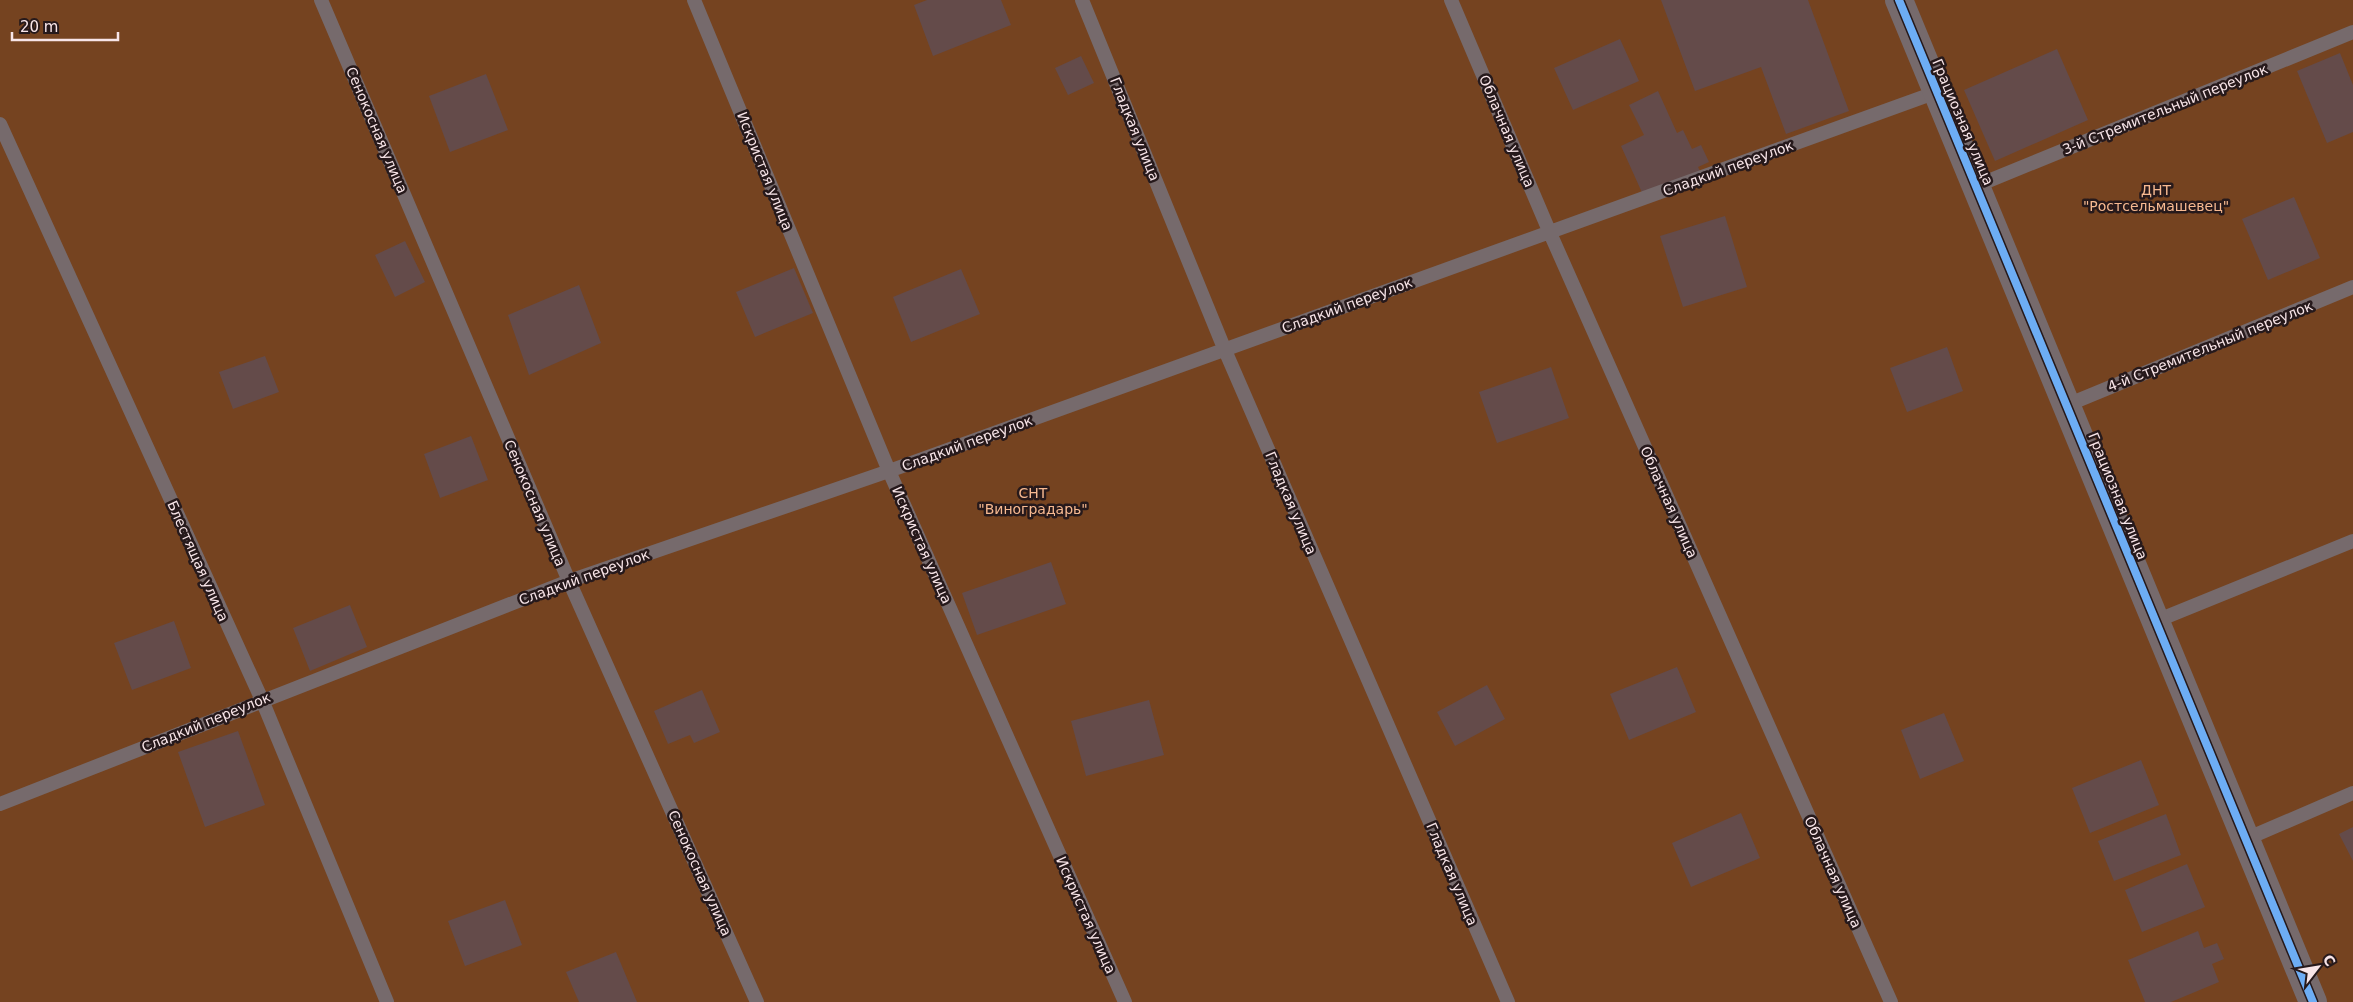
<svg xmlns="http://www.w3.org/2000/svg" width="2353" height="1002" font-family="'DejaVu Sans',sans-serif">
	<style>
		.green { fill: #754320 }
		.building { fill: #644b4a }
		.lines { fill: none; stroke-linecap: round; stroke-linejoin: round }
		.lane { stroke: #766a6c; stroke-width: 14 }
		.street { stroke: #766a6c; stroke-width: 28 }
		.cycleway-casing { stroke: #26191b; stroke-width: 11 }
		.cycleway { stroke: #6dadf4; stroke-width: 8 }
		.labels { text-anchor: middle; stroke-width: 5; stroke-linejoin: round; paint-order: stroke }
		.street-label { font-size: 14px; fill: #f8e5e8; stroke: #26191b }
		.park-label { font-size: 14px; fill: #f8ba91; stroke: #26191b }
	</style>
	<rect width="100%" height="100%" fill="#423236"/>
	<!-- green -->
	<path class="green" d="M 0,0 L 2353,0 L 2353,1002 L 0,1002 Z"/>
	<!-- building -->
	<path class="building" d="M 927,0 L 1001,0 L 1011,25 L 933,56 L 914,5 Z
		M 1661,0 L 1808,0 L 1849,111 L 1786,134 L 1761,67 L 1695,91 Z
		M 1620,39 L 1639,81 L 1573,110 L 1554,68 Z
		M 2057,49 L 2088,120 L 1995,161 L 1964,90 Z
		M 2340,53 L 2353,85 L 2353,132 L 2327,143 L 2297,71 Z
		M 1081,56 L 1094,83 L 1068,95 L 1055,68 Z
		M 486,74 L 508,130 L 450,152 L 429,96 Z
		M 1658,91 L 1677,133 L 1683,130 L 1692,149 L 1701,145 L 1709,162 L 1698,167 L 1700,171 L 1644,197 L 1621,146 L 1644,135 L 1629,105 Z
		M 2294,197 L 2320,258 L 2268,280 L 2242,219 Z
		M 1725,216 L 1747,287 L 1683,307 L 1660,236 Z
		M 405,241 L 425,282 L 395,297 L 375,255 Z
		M 794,268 L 813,313 L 755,337 L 736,292 Z
		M 961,269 L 980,314 L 911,342 L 893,297 Z
		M 579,285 L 601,343 L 529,375 L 508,315 Z
		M 1947,347 L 1963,391 L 1907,412 L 1890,368 Z
		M 265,356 L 279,392 L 233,409 L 219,372 Z
		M 1551,367 L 1569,418 L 1497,443 L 1479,392 Z
		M 471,436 L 488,480 L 440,498 L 424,454 Z
		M 1051,562 L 1066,604 L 977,635 L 962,593 Z
		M 350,605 L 367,647 L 310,671 L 293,628 Z
		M 174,621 L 191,668 L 132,690 L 114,643 Z
		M 1677,667 L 1696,712 L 1629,740 L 1610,694 Z
		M 1487,685 L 1505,719 L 1455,746 L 1437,712 Z
		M 702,690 L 720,732 L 694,743 L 690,735 L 668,744 L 654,711 Z
		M 1149,700 L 1164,755 L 1086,776 L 1071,721 Z
		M 1944,713 L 1964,761 L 1920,779 L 1901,730 Z
		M 238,731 L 265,805 L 205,827 L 178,752 Z
		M 2141,760 L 2159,805 L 2090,833 L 2072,788 Z
		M 1741,813 L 1760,858 L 1691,887 L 1672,843 Z
		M 2166,814 L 2181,855 L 2114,881 L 2098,841 Z
		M 2353,827 L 2353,861 L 2339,834 Z
		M 2187,864 L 2205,907 L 2142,932 L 2125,890 Z
		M 505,900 L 522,945 L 465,966 L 448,921 Z
		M 2198,931 L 2204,948 L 2217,943 L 2224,959 L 2212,964 L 2219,982 L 2171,1002 L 2145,1002 L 2128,960 Z
		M 616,952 L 637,1002 L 579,1002 L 566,972 Z"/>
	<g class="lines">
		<!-- lane -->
		<path class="lane" d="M 321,0 L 569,581 L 757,1002
			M 694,0 L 889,471 L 1125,1002
			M 1082,0 L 1224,348 L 1508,1002
			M 1451,0 L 1550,233 L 1891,1002
			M 0,124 L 262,700 L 387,1002
			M 1976,186 L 2353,32
			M 2067,405 L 2353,287
			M 2156,621 L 2353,541
			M 0,804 L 569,581 L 889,471 L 1937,92
			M 2246,839 L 2353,793"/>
		<!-- street -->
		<path class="street" d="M 1899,0 L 2313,1002"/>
		<defs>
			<path id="cycleway" d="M 1899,0 L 2313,1002"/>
		</defs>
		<!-- cycleway casing -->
		<use href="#cycleway" class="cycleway-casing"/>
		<!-- cycleway -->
		<use href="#cycleway" class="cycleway"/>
	</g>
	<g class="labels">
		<!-- street labels -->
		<g class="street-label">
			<text transform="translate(2165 109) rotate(-22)" y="5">3-й Стремительный переулок</text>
			<text transform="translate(1963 122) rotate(67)" y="5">Грациозная улица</text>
			<text transform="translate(1135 129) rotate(68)" y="5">Гладкая улица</text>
			<text transform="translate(377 130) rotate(67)" y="5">Сенокосная улица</text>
			<text transform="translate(1507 131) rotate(67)" y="5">Облачная улица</text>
			<text transform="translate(1728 168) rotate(-20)" y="5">Сладкий переулок</text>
			<text transform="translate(765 171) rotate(68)" y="5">Искристая улица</text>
			<text transform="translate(1347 305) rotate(-20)" y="5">Сладкий переулок</text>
			<text transform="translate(2210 346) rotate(-22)" y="5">4-й Стремительный переулок</text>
			<text transform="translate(967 443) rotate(-20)" y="5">Сладкий переулок</text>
			<text transform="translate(2118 496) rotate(68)" y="5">Грациозная улица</text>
			<text transform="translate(1669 502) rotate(66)" y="5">Облачная улица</text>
			<text transform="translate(535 503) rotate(67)" y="5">Сенокосная улица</text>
			<text transform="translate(1291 503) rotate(67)" y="5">Гладкая улица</text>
			<text transform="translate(922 545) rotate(66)" y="5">Искристая улица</text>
			<text transform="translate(198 561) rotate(66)" y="5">Блестящая улица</text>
			<text transform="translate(584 577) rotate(-20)" y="5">Сладкий переулок</text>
			<text transform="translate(206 722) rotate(-22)" y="5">Сладкий переулок</text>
			<text transform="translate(1833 872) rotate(66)" y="5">Облачная улица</text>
			<text transform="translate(700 873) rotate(66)" y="5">Сенокосная улица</text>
			<text transform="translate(1452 874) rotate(67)" y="5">Гладкая улица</text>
			<text transform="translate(1086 915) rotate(66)" y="5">Искристая улица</text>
		</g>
		<!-- park labels -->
		<g class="park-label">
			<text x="2156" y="195">ДНТ<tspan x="2156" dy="16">"Ростсельмашевец"</tspan></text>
			<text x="1033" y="498">СНТ<tspan x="1033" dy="16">"Виноградарь"</tspan></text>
		</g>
	</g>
	<!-- north arrow -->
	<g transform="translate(2318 967) rotate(59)" stroke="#26191b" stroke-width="4" paint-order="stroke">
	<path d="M0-4L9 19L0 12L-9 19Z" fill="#f8e5e8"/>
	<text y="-8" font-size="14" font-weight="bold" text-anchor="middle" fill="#f8e5e8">С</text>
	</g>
	<!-- scale -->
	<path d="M12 32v8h106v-8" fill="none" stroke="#f8e5e8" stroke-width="2.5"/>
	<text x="20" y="32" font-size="15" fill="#f8e5e8" stroke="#26191b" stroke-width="4" paint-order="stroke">20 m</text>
</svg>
